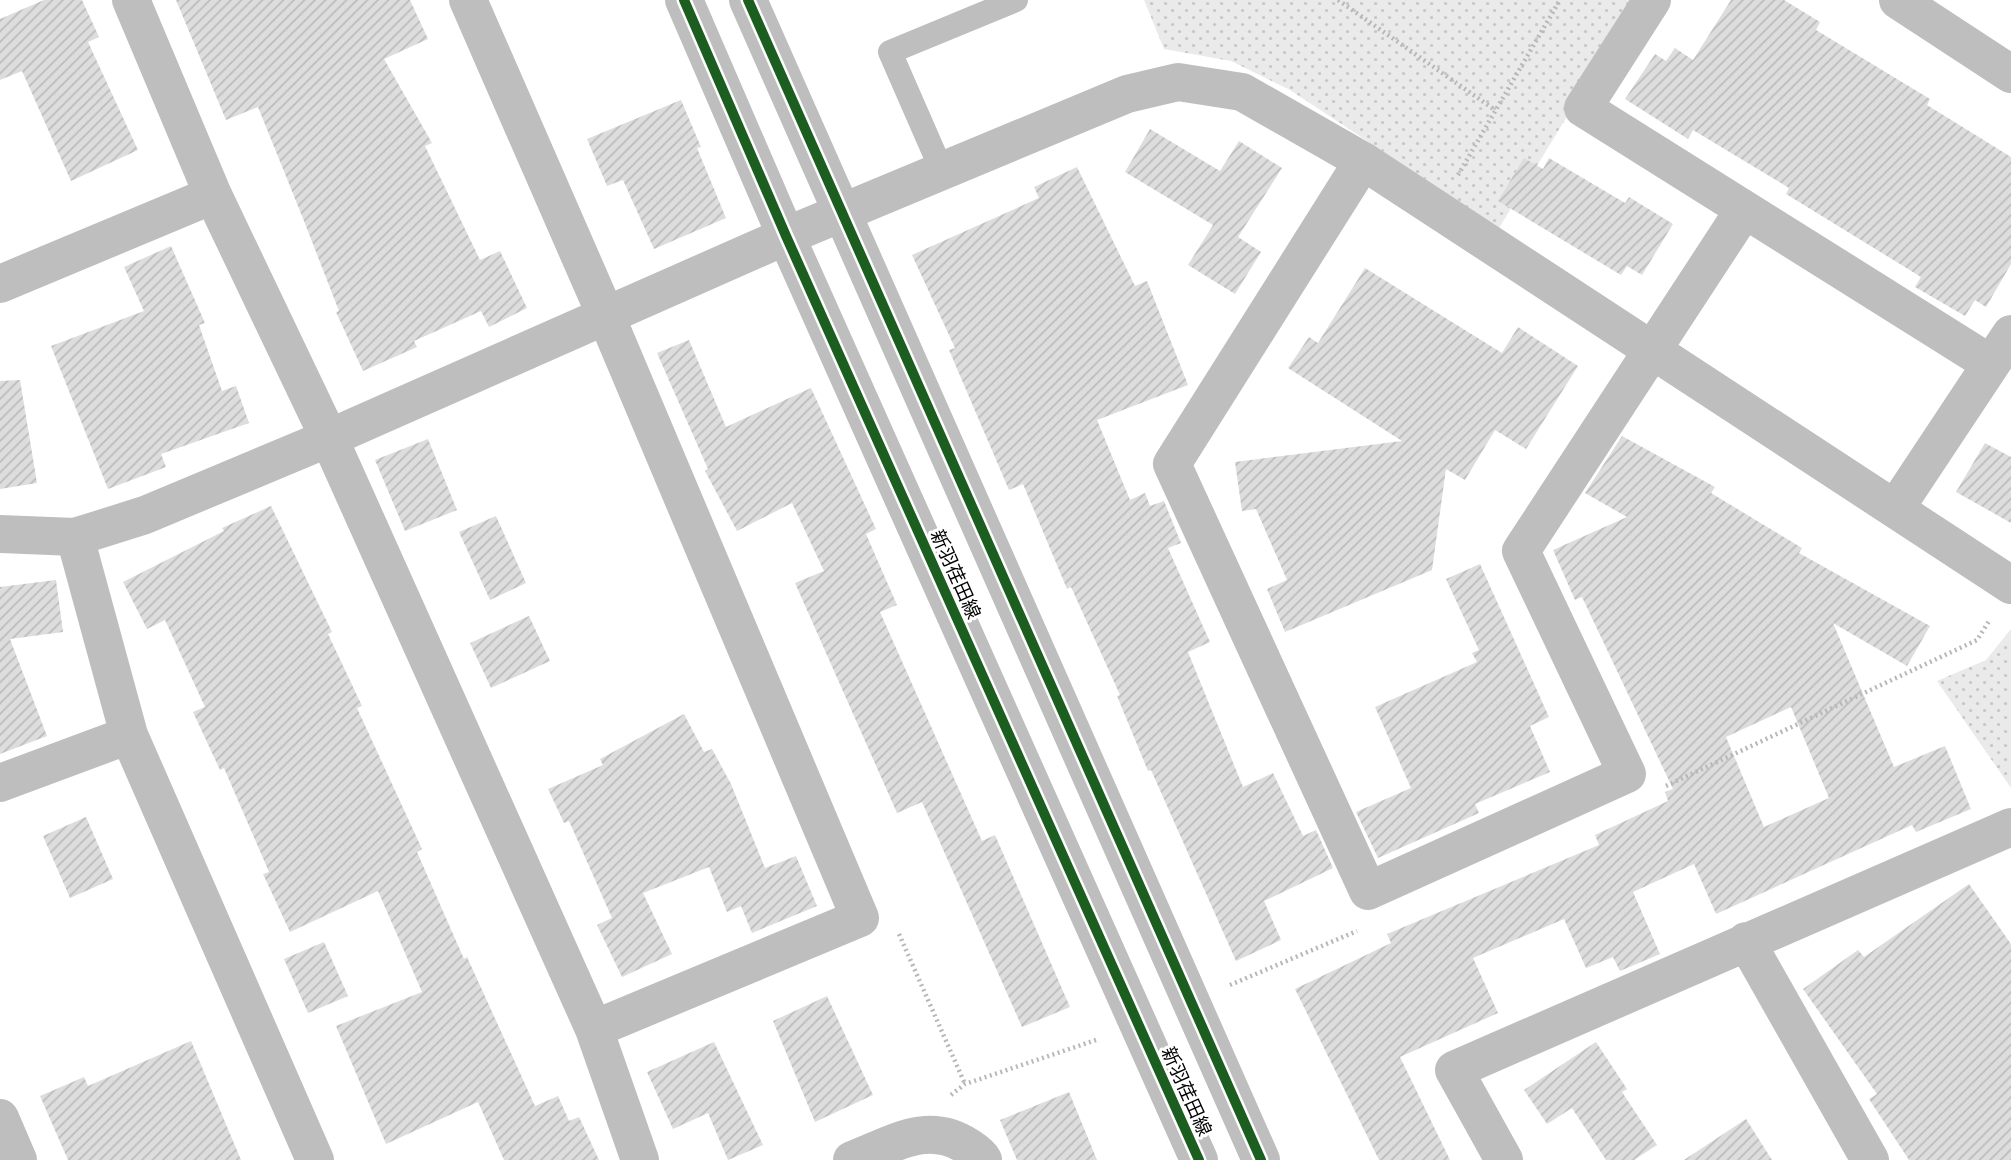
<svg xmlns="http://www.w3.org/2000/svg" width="2011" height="1160" font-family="Montserrat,'Noto Sans JP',sans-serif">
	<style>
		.park { fill: url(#park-dots) }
		.building { fill: url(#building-hatch); fill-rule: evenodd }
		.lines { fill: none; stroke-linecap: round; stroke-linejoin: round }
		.path { stroke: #b8b8b8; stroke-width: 4.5; stroke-dasharray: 2 3.5; stroke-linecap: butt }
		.service { stroke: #bebebe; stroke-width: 24 }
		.minor { stroke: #bebebe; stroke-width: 38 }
		.tertiary { stroke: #bebebe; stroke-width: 38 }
		.cycleway-casing { stroke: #fff; stroke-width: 15 }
		.cycleway { stroke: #1b5e20; stroke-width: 10 }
		.labels { text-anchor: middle; stroke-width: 6; stroke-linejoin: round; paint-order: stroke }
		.street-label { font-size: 19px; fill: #000; stroke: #fff }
	</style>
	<defs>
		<pattern id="park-dots" width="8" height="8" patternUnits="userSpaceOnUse" patternTransform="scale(1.75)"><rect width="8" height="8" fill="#eaeaea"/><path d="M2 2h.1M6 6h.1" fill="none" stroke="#c7c7c7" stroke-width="1.8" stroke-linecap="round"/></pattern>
		<pattern id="building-hatch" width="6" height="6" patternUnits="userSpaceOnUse" patternTransform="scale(1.75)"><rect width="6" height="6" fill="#ddd"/><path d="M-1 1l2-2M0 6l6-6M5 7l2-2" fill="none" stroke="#bcbcbc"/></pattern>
	</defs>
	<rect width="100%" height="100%" fill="#fff"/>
	<!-- park -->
	<path class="park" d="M 1144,0 L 1638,0 L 1499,228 L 1290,90 L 1231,61 L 1164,49 Z
		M 2011,629 L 2011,788 L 1937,681 L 1986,660 Z"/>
	<!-- building -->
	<path class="building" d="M 44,0 L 82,0 L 99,37 L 88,42 L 138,150 L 71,181 L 22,71 L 0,80 L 0,19 Z
		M 176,0 L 410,0 L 428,39 L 384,59 L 432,143 L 425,146 L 480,260 L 500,251 L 527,308 L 489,327 L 481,311 L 414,341 L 417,347 L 363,371 L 336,312 L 339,311 L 304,221 L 258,107 L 226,120 Z
		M 1731,0 L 1784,0 L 1820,22 L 1816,30 L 1930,99 L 1927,105 L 2011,157 L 2011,264 L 1986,307 L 1975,300 L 1965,316 L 1915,287 L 1921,277 L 1786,194 L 1789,188 L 1693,130 L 1688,139 L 1625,99 L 1655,54 L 1666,61 L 1675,48 L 1693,60 Z
		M 681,100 L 701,147 L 697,148 L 726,218 L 654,249 L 623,180 L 607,186 L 587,139 Z
		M 1150,129 L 1220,171 L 1239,141 L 1282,168 L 1238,237 L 1261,252 L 1235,294 L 1188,265 L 1213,225 L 1125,172 Z
		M 1524,158 L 1543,169 L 1549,158 L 1625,203 L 1629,197 L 1673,224 L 1642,275 L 1627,266 L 1621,275 L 1498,201 Z
		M 1077,167 L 1135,286 L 1147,281 L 1188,385 L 1097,420 L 1130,500 L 1145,493 L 1150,506 L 1164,501 L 1181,543 L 1168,548 L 1210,642 L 1188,652 L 1243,787 L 1273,773 L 1303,836 L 1316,830 L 1333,868 L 1264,901 L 1281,940 L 1236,961 L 1151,770 L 1148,771 L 1117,696 L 1120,695 L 1071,587 L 1067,589 L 1023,484 L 1009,490 L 949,350 L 955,348 L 912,255 L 1039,198 L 1034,187 Z
		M 171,246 L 205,323 L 199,325 L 222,391 L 236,386 L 249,423 L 161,454 L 166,467 L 108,489 L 51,346 L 144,311 L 124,267 Z
		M 1365,268 L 1502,353 L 1518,327 L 1578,366 L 1526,449 L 1495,430 L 1465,480 L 1446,469 L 1432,570 L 1285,632 L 1267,589 L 1287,580 L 1256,509 L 1242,511 L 1235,462 L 1402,441 L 1288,368 L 1309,337 L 1318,343 Z
		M 689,340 L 726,427 L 811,388 L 876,529 L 866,534 L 897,605 L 880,612 L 982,841 L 995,835 L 1070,1007 L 1022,1027 L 922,802 L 897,813 L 795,583 L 824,571 L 792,503 L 737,531 L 705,471 L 708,469 L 657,353 Z
		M 20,380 L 37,483 L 0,489 L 0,381 Z
		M 1622,436 L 1715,487 L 1711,493 L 1802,548 L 1799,553 L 1930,626 L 1907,666 L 1833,623 L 1894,767 L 1945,746 L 1971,809 L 1916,832 L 1912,825 L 1716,914 L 1694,864 L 1633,892 L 1660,954 L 1620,971 L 1613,957 L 1586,968 L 1564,919 L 1473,958 L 1498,1013 L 1400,1057 L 1450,1160 L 1379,1160 L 1295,989 L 1391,943 L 1387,934 L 1599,845 L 1595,835 L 1668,801 L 1665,792 L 1673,789 L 1582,597 L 1575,600 L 1553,550 L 1627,517 L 1585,493 ZM 1791,707 L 1829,798 L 1764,827 L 1726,737 Z
		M 428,439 L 457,510 L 405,531 L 375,460 Z
		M 1985,443 L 2011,457 L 2011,523 L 1956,492 Z
		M 271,506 L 332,632 L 328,634 L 362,706 L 357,708 L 422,849 L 417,852 L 464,959 L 467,957 L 535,1106 L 558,1096 L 569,1121 L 579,1117 L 599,1160 L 504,1160 L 478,1102 L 386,1144 L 336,1026 L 422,992 L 378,891 L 290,932 L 263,874 L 269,872 L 224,768 L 220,770 L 193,712 L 205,707 L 165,620 L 147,629 L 123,582 L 224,531 L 222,528 Z
		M 496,516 L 526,583 L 490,600 L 459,532 Z
		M 1480,564 L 1549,717 L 1530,726 L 1550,772 L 1475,804 L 1479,813 L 1378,858 L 1356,812 L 1411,788 L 1375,707 L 1477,662 L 1472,653 L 1479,650 L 1446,579 Z
		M 56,580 L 63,632 L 10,639 L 47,736 L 0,754 L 0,587 Z
		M 529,616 L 550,661 L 491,688 L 470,643 Z
		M 684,714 L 704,752 L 712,749 L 731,784 L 765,868 L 796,856 L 817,906 L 752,933 L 741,906 L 727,912 L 709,867 L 643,893 L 672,954 L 622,977 L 597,925 L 612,918 L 569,821 L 564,823 L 548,789 L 603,765 L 600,759 Z
		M 86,817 L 113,879 L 70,898 L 43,836 Z
		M 1969,884 L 2011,944 L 2011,1160 L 1909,1160 L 1869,1099 L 1877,1094 L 1803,989 L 1858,950 L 1864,957 Z
		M 324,942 L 348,996 L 308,1013 L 284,959 Z
		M 827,996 L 873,1095 L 815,1122 L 773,1021 Z
		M 191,1041 L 241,1160 L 68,1160 L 40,1096 L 84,1077 L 88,1086 Z
		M 714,1042 L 763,1145 L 728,1160 L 708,1113 L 673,1129 L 647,1072 Z
		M 1596,1042 L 1627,1089 L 1622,1092 L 1657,1145 L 1634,1160 L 1606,1160 L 1572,1108 L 1547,1124 L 1524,1090 Z
		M 1069,1092 L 1097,1160 L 1017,1160 L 1000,1120 Z
		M 1746,1119 L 1772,1160 L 1684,1160 Z"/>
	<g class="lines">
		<!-- path -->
		<path class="path" d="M 1338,0 L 1495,110
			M 1458,175 L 1560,0
			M 1666,786 L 1977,640 L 1989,621
			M 899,934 L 965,1084
			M 1230,985 L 1357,931
			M 951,1095 L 965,1084 L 1099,1039"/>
		<!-- service -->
		<path class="service" d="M 942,171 L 890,52 L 1016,0"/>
		<!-- minor -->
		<path class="minor" d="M 131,0 L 213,195 L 329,438 L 594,1029 L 640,1160
			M 468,0 L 606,316 L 860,918 L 594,1029
			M 1652,0 L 1583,108 L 1991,364
			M 1898,0 L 2011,74
			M 1363,161 L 1172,464 L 1368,891 L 1627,774 L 1521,551 L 1744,210
			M 0,284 L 213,195
			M 1895,509 L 2011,334
			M 75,537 L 129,735 L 315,1160
			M 0,783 L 129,735
			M 1746,941 L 1870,1160
			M 0,1118 L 18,1160
			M 852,1160 C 892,1145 927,1120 967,1146 C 973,1150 979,1153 983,1160
			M 1504,1160 L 1454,1070 L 2011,827"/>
		<!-- tertiary -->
		<path class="tertiary" d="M 684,0 L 786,236 L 1199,1160
			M 748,0 L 1261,1160
			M 0,534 L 75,537 L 145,515 L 329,438 L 786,236 L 1127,94 L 1178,82 L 1242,92 L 1363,161 L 2011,585"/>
		<defs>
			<path id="cycleway" d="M 684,0 L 786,236 L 1199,1160
				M 748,0 L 1261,1160"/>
		</defs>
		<!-- cycleway casing -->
		<use href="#cycleway" class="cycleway-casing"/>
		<!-- cycleway -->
		<use href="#cycleway" class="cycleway"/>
	</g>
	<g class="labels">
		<!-- street labels -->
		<g class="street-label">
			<text transform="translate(956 574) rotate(66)" y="7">新羽荏田線</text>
			<text transform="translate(1187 1091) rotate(66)" y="7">新羽荏田線</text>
		</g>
	</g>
</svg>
